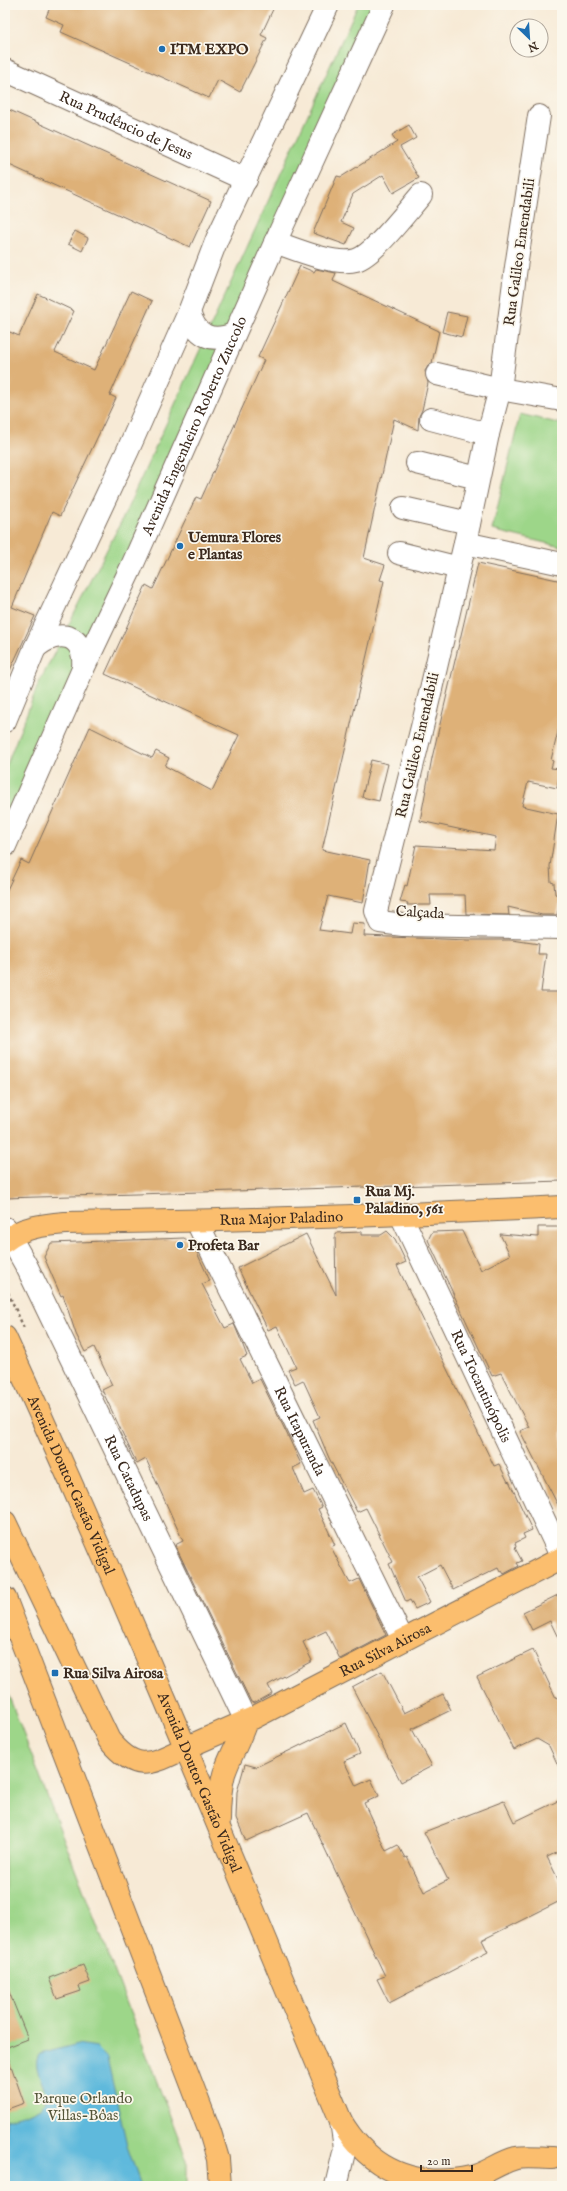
<svg xmlns="http://www.w3.org/2000/svg" width="567" height="2191" font-family="'IM FELL English',serif">
	<style>
		.green { fill: #9dd689; stroke: #6c8054 }
		.water { fill: #5fb9dc; stroke: #4d727d }
		.building { fill: #deb178 }
		.lines { fill: none; stroke-linecap: round; stroke-linejoin: round }
		.minor-casing { stroke: #7d6d5e; stroke-width: 24 }
		.major-casing { stroke: #7d6d5e; stroke-width: 24 }
		.highway-casing { stroke: #7d6d5e; stroke-width: 24 }
		.path { stroke: #7d6d5e; stroke-width: 2.5; stroke-dasharray: 3 3; stroke-linecap: butt }
		.minor { stroke: #fff; stroke-width: 22 }
		.major { stroke: #fbbe6e; stroke-width: 22 }
		.highway { stroke: #fbbe6e; stroke-width: 22 }
		.poi-dot { fill: #1f6fb2; stroke: #fbf7ec; stroke-width: 1.5 }
		.labels { text-anchor: middle; stroke-width: 3.5; stroke-linejoin: round; paint-order: stroke }
		.poi-label { font-size: 15px; font-weight: bold; fill: #3b2a1e; stroke: #fbf7ec; text-anchor: start }
		.street-label { font-size: 15px; fill: #3b2a1e; stroke: #fbf7ec }
		.park-label { font-size: 15px; fill: #545539; stroke: #fbf7ec }
	</style>
	<rect width="100%" height="100%" fill="#fbf7ec"/>
	<filter id="ink" filterUnits="userSpaceOnUse"><feTurbulence type="fractalNoise" baseFrequency=".025" numOctaves="2"/><feDisplacementMap in="SourceGraphic" scale="8" xChannelSelector="R" yChannelSelector="G"/><feConvolveMatrix kernelMatrix="1 2 1 2 8 2 1 2 1" color-interpolation-filters="sRGB"/></filter>
	<filter id="wash" filterUnits="userSpaceOnUse"><feTurbulence type="fractalNoise" baseFrequency=".012" numOctaves="4" result="noise"/><feDisplacementMap in="SourceGraphic" scale="16" xChannelSelector="R" yChannelSelector="G"/><feGaussianBlur stdDeviation="0.9" result="paint"/><feColorMatrix in="noise" values="0 0 0 0 0 0 0 0 0 0 0 0 0 0 0 0 0 1.4 0 .05"/><feComposite in="paint" operator="in"/></filter>
	<g filter="url(#wash)">
		<rect width="100%" height="100%" fill="#f7ead6"/>
		<!-- green -->
		<path class="green" d="M 358,5 L 377,5 L 5,826 L 5,769 L 38,685 L 122,520 Z
			M 520,414 L 562,424 L 562,547 L 492,530 Z
			M 5,1686 L 187,2160 L 187,2186 L 5,2186 Z"/>
		<!-- water -->
		<path class="water" d="M 78,2044 L 96,2047 L 107,2058 L 127,2146 L 141,2186 L 5,2186 L 5,2120 C 16,2116 31,2114 41,2107 C 57,2097 27,2068 40,2054 Z"/>
		<g id="blocks">
			<!-- building -->
			<path class="building" d="M 51,5 L 275,5 L 261,35 L 267,38 L 240,92 L 218,80 L 209,98 L 61,32 L 64,25 L 46,17 Z
				M 5,108 L 211,201 L 190,247 L 5,163 Z
				M 409,125 L 416,138 L 400,147 L 419,178 L 393,193 L 383,175 L 353,194 L 341,222 L 354,228 L 346,245 L 313,233 L 337,176 L 341,177 L 397,142 L 392,135 Z
				M 75,231 L 88,238 L 82,251 L 68,244 Z
				M 300,266 L 314,272 L 316,269 L 336,273 L 333,281 L 439,331 L 432,363 L 428,366 L 425,371 L 428,383 L 422,410 L 419,416 L 418,430 L 394,419 L 364,558 L 385,565 L 380,580 L 384,581 L 322,850 L 370,860 L 363,903 L 328,896 L 319,930 L 350,934 L 352,923 L 365,924 L 364,936 L 468,940 L 512,940 L 539,944 L 538,954 L 546,954 L 541,992 L 562,992 L 562,1181 L 5,1198 L 5,894 L 21,860 L 29,864 L 90,727 L 152,758 L 156,751 L 169,758 L 165,766 L 212,791 L 239,735 L 105,674 L 146,585 L 153,589 L 196,497 L 201,499 L 264,360 L 258,357 Z
				M 131,291 L 152,301 L 110,395 L 116,398 L 60,516 L 52,512 L 12,607 L 35,616 L 5,681 L 5,330 L 19,336 L 38,294 L 74,311 L 55,352 L 94,370 Z
				M 447,312 L 467,316 L 462,337 L 442,332 Z
				M 478,563 L 562,581 L 562,715 L 551,760 L 553,761 L 551,768 L 560,769 L 557,788 L 528,782 L 522,806 L 558,814 L 550,866 L 551,882 L 554,883 L 555,894 L 562,896 L 557,915 L 542,915 L 508,907 L 509,915 L 466,914 L 465,895 L 430,895 L 431,905 L 407,905 L 408,903 L 400,902 L 405,885 L 407,886 L 416,845 L 494,850 L 496,837 L 420,821 L 432,758 Z
				M 371,760 L 388,764 L 379,801 L 362,797 Z
				M 538,1227 L 562,1227 L 562,1513 L 520,1431 L 529,1427 L 501,1373 L 492,1376 L 428,1240 L 432,1232 L 462,1231 L 481,1270 L 510,1255 L 500,1234 L 538,1237 Z
				M 387,1231 L 395,1239 L 406,1262 L 397,1266 L 494,1466 L 499,1464 L 508,1482 L 509,1481 L 532,1530 L 523,1534 L 525,1538 L 515,1543 L 516,1547 L 515,1548 L 522,1561 L 517,1563 L 519,1566 L 504,1574 L 502,1571 L 500,1572 L 498,1568 L 453,1590 L 440,1565 L 417,1577 L 430,1602 L 415,1609 L 410,1600 L 406,1602 L 389,1564 L 393,1562 L 366,1508 L 357,1512 L 329,1458 L 313,1420 L 320,1417 L 303,1380 L 295,1384 L 288,1370 L 296,1367 L 277,1326 L 268,1330 L 238,1268 L 306,1234 L 336,1295 L 335,1233 L 362,1232 L 362,1235 L 381,1235 Z
				M 184,1238 L 193,1244 L 210,1281 L 202,1284 L 225,1328 L 234,1324 L 242,1343 L 247,1356 L 240,1359 L 252,1383 L 260,1379 L 287,1434 L 301,1464 L 293,1468 L 304,1494 L 313,1490 L 322,1507 L 318,1509 L 335,1545 L 331,1547 L 346,1576 L 350,1583 L 359,1579 L 386,1635 L 340,1659 L 326,1631 L 303,1642 L 312,1661 L 268,1685 L 272,1693 L 254,1703 L 251,1702 L 175,1545 L 183,1541 L 146,1459 L 137,1464 L 102,1390 L 112,1385 L 94,1347 L 85,1352 L 76,1334 L 63,1295 L 61,1296 L 44,1257 L 51,1243 Z
				M 562,1593 L 562,1646 L 550,1621 L 532,1630 L 523,1612 Z
				M 533,1650 L 556,1698 L 562,1695 L 562,1774 L 549,1746 L 537,1739 L 514,1750 L 477,1677 Z
				M 382,1671 L 404,1713 L 443,1694 L 451,1710 L 412,1729 L 432,1766 L 401,1782 L 352,1687 Z
				M 346,1723 L 360,1754 L 344,1761 L 356,1786 L 371,1779 L 379,1796 L 364,1803 L 386,1851 L 398,1845 L 405,1858 L 407,1857 L 424,1892 L 448,1880 L 424,1832 L 504,1801 L 514,1822 L 562,1799 L 562,1850 L 547,1857 L 562,1887 L 562,1900 L 482,1940 L 488,1952 L 389,2003 L 377,1979 L 385,1976 L 308,1813 L 246,1841 L 236,1818 L 237,1792 L 245,1764 L 256,1767 Z
				M 83,1965 L 90,1982 L 79,1986 L 81,1991 L 57,1999 L 49,1978 Z
				M 5,1982 L 28,2039 L 5,2048 Z
				M 7,2054 L 24,2103 L 5,2110 L 5,2055 Z"/>
		</g>
	</g>
	<g filter="url(#ink)">
		<use href="#blocks" fill-opacity="0" stroke="#7d6d5e" stroke-width="1"/>
		<g class="lines">
			<defs>
				<g id="minor">
					<path id="s1" d="M 5,70 L 246,180"/>
					<path d="M 539,116 L 516,267 L 500,389 L 488,434 L 465,543 L 424,719 L 376,911 L 380,922 L 403,925 L 562,928"/>
					<path d="M 275,242 C 295,249 335,266 356,260 C 374,255 407,211 421,195"/>
					<path d="M 189,312 C 196,336 211,343 234,334"/>
					<path d="M 437,374 L 500,389 L 562,400"/>
					<path d="M 431,419 L 488,434"/>
					<path d="M 417,463 L 478,478"/>
					<path d="M 403,508 L 469,523"/>
					<path d="M 465,543 L 562,564"/>
					<path d="M 399,553 L 459,568"/>
					<path d="M 35,648 C 59,627 86,634 83,669"/>
					<path d="M 5,721 L 35,648 L 128,450 L 189,312 L 217,239 L 328,5"/>
					<path id="s2" d="M 5,846 L 83,669 L 131,568 L 278,236 L 384,5"/>
					<path id="s3" d="M 401,1215 L 562,1558"/>
					<path id="s4" d="M 197,1222 L 403,1640"/>
					<path id="s5" d="M 5,1228 L 27,1267 L 246,1721"/>
					<path d="M 336,2186 L 345,2148 L 341,2121"/>
				</g>
				<g id="major">
					<path id="s6" d="M 5,1241 C 22,1227 43,1225 65,1223 C 231,1221 396,1215 562,1207"/>
					<path id="s7" d="M 185,1748 L 253,1718 L 562,1558"/>
				</g>
				<g id="highway">
					<path id="s8" d="M 5,1337 C 124,1595 232,1858 341,2121 C 370,2170 414,2189 471,2177 C 486,2174 500,2162 516,2158 C 527,2156 541,2158 553,2158"/>
					<path d="M 5,1522 L 109,1740 C 137,1774 151,1764 185,1748"/>
					<path d="M 5,1598 L 210,2132 L 218,2159 L 220,2186"/>
					<path d="M 219,1820 C 219,1804 220,1789 224,1774 C 230,1756 240,1740 246,1721"/>
				</g>
			</defs>
			<!-- minor casing -->
			<use href="#minor" class="minor-casing"/>
			<!-- major casing -->
			<use href="#major" class="major-casing"/>
			<!-- highway casing -->
			<use href="#highway" class="highway-casing"/>
			<!-- path -->
			<path class="path" d="M 5,1289 L 6,1288 L 24,1328"/>
			<!-- minor -->
			<use href="#minor" class="minor"/>
			<!-- major -->
			<use href="#major" class="major"/>
			<!-- highway -->
			<use href="#highway" class="highway"/>
		</g>
	</g>
	<!-- markers -->
	<g class="poi-dot">
		<circle cx="162" cy="49" r="4"/>
		<circle cx="180" cy="546" r="4"/>
		<rect x="353" y="1196" width="8" height="8" rx="2"/>
		<circle cx="180" cy="1245" r="4"/>
		<rect x="51" y="1669" width="8" height="8" rx="2"/>
	</g>
	<g class="labels">
		<!-- poi labels -->
		<g class="poi-label">
			<text x="170" y="54">ITM EXPO</text>
			<text x="188" y="542">Uemura Flores<tspan x="188" dy="17">e Plantas</tspan></text>
			<text x="365" y="1196">Rua Mj.<tspan x="365" dy="17">Paladino, 561</tspan></text>
			<text x="188" y="1250">Profeta Bar</text>
			<text x="63" y="1678">Rua Silva Airosa</text>
		</g>
		<!-- street labels -->
		<g class="street-label">
			<text dy="5" stroke="none"><textPath href="#s1" startOffset="133">Rua Prudêncio de Jesus</textPath></text>
			<text transform="translate(519 252) rotate(-82)" y="5">Rua Galileo Emendabili</text>
			<text dy="5" stroke="none"><textPath href="#s2" startOffset="461">Avenida Engenheiro Roberto Zuccolo</textPath></text>
			<text transform="translate(417 745) rotate(-77)" y="5">Rua Galileo Emendabili</text>
			<text transform="translate(420 912) rotate(3)" y="5">Calçada</text>
			<text dy="5" stroke="none"><textPath href="#s6" startOffset="280">Rua Major Paladino</textPath></text>
			<text dy="5" stroke="none"><textPath href="#s3" startOffset="189">Rua Tocantinópolis</textPath></text>
			<text dy="5" stroke="none"><textPath href="#s4" startOffset="233">Rua Itapuranda</textPath></text>
			<text dy="5" stroke="none"><textPath href="#s5" startOffset="279">Rua Catadupas</textPath></text>
			<text dy="5" stroke="none"><textPath href="#s8" startOffset="162">Avenida Doutor Gastão Vidigal</textPath></text>
			<text dy="5" stroke="none"><textPath href="#s7" startOffset="223">Rua Silva Airosa</textPath></text>
			<text dy="5" stroke="none"><textPath href="#s8" startOffset="486">Avenida Doutor Gastão Vidigal</textPath></text>
		</g>
		<!-- park labels -->
		<g class="park-label">
			<text x="83" y="2103">Parque Orlando<tspan x="83" dy="17">Villas-Bôas</tspan></text>
		</g>
	</g>
	<!-- margin -->
	<rect width="567" height="2191" fill="none" stroke="#fbf7ec" stroke-width="20"/>
	<!-- north arrow -->
	<g transform="translate(529 38) rotate(155)"><circle r="19" fill="#fbf7ec" stroke="#aea59a"/>
	<path d="M0-3L7 15L0 10L-7 15Z" fill="#1f6fb2"/>
	<text y="-6" font-size="11" font-weight="bold" text-anchor="middle" fill="#3b2a1e">N</text>
	</g>
	<!-- scale -->
	<path d="M421 2165v6h51v-6" fill="none" stroke="#3b2a1e" stroke-width="2"/>
	<text x="427" y="2165" font-size="12" fill="#3b2a1e" stroke="#fbf7ec" stroke-width="3" paint-order="stroke">20 m</text>
</svg>
